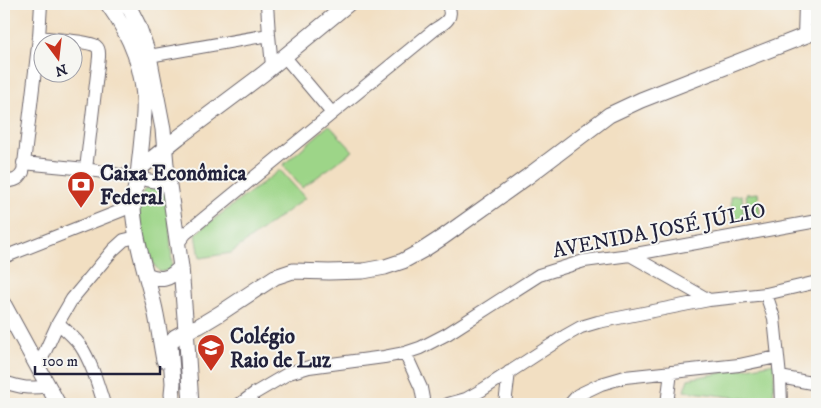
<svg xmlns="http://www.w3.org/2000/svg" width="821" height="408" font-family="'IM FELL DW Pica',serif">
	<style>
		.green { fill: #9dd588; stroke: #607c62 }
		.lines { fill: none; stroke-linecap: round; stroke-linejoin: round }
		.minor-casing { stroke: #6b646a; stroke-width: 14 }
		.major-casing { stroke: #6b646a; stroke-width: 17 }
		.minor { stroke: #fff; stroke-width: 12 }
		.major { stroke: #fff; stroke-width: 15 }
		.labels { text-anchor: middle; stroke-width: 4; stroke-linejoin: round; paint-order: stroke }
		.poi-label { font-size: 21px; font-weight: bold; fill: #22223b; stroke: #f6f6f2; text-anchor: start }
		.street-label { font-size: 21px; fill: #22223b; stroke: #f6f6f2 }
	</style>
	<rect width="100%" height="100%" fill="#f6f6f2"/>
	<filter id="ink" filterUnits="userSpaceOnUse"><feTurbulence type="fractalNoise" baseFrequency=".02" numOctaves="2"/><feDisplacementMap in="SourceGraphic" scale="10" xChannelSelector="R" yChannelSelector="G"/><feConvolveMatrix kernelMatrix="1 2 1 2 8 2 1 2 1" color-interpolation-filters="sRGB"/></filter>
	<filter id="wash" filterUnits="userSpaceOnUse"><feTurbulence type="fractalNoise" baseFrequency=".0096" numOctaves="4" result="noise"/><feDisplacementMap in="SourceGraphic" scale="20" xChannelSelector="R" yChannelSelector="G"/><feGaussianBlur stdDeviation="1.12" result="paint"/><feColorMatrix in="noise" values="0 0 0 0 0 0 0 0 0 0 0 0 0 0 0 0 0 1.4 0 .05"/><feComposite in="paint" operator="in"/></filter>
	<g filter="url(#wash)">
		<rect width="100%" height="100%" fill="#f2dfc2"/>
		<!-- green -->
		<path class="green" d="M 329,125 L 353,151 L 302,188 L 283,165 Z
			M 280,170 L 305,198 L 231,253 L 200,258 L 196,234 L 201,229 Z
			M 157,185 L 167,190 L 172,264 L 170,270 L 160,272 C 150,265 140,224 139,212 C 139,207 141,196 143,192 C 146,187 151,186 157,185 Z
			M 758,193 L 760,216 L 748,217 L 746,194 Z
			M 742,195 L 744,218 L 732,219 L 731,196 Z
			M 775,363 L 773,402 L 684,391 L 688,379 Z"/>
	</g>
	<g filter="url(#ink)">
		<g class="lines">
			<defs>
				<path id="minor" d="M 267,4 L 269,35 L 272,66
					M 39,37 C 50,39 89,41 96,46 C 100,49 99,53 99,57 L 86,169
					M 804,37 L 805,4
					M 149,56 L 269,35
					M 284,56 L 332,113
					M 23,163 L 86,169 L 169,184
					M 4,181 C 13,181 18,181 23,172 L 39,37 L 41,4
					M 178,243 L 186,233 L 434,30 C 445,23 455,18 447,4
					M 630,255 L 709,300
					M 4,257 L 133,206
					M 766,294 L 774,318 L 780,377 L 781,404
					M 58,323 C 66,330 74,337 80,345 C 92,363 98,385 104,404
					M 405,353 L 421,388 L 424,404
					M 38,367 L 58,323 L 72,299 L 113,250 L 124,240 L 137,237
					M 780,377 L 817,384
					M 4,382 C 22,388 29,389 48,386
					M 240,404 L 255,393 L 289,373 L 309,367 L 384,357 L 405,353 L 420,348 L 447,334 L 539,275 L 584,261 L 630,255 L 817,221
					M 448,404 L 466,399 L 482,390 L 565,336 L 581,327 L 598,322 L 709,300 L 766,294 L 817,282
					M 505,404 L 509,372
					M 570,404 L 578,395 L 601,384 L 625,377 L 739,365 L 777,357
					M 667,404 L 671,372"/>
				<path id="major" d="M 108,4 C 131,36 146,74 144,113 C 143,131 141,149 139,166 C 138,179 133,195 133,208 C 135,239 145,270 153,301 C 158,320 160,340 164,360
					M 126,4 L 131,11 L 138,25 L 149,56 L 163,129 L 166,165 L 181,267 L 187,343 L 191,404
					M 139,169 L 179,137 L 263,74 L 348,4
					M 146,275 C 161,281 169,280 181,267
					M 4,305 L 58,404
					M 172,395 L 173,383 L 170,345 L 172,341 L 175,337 L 186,331 L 199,326 L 219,314 L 275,277 L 293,271 L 329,272 L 363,271 L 385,267 L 403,261 L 423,250 L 443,237 L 527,177 L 609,115 L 641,100 L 817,31"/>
			</defs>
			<!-- minor casing -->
			<use href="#minor" class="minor-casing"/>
			<!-- major casing -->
			<use href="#major" class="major-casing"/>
			<!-- minor -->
			<use href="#minor" class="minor"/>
			<!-- major -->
			<use href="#major" class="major"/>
		</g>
	</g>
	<!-- icons -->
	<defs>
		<symbol id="bank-pin" viewBox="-11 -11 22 30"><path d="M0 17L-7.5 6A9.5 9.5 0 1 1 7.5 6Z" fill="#c8321e" stroke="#f6f6f2"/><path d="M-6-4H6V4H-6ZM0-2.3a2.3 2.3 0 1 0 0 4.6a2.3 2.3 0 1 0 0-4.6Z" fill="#fff"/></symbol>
		<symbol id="school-pin" viewBox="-11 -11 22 30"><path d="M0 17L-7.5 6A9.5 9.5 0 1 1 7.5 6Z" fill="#c8321e" stroke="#f6f6f2"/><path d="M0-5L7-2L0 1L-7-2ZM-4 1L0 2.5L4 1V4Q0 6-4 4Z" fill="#fff"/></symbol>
	</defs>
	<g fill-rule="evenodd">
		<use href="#bank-pin" x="65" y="169" width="32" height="43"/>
		<use href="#school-pin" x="195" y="332" width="32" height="43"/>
	</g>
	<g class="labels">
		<!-- poi labels -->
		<g class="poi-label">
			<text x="100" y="180">Caixa Econômica<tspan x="100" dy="24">Federal</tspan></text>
			<text x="230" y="343">Colégio<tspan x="230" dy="24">Raio de Luz</tspan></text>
		</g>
		<!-- street labels -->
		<g class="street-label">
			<text transform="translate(659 230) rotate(-11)" y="7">AVENIDA JOSÉ JÚLIO</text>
		</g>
	</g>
	<!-- margin -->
	<rect width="821" height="408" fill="none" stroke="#f6f6f2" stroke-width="20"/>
	<!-- north arrow -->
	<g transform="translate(58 58) rotate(165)"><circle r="24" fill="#f6f6f2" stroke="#a1a1a9"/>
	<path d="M0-4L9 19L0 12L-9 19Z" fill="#c8321e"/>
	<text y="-8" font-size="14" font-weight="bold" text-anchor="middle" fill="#22223b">N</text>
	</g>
	<!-- scale -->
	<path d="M35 366v8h125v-8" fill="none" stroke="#22223b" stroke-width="2.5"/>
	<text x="42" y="366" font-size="15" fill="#22223b" stroke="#f6f6f2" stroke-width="4" paint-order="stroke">100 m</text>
</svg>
